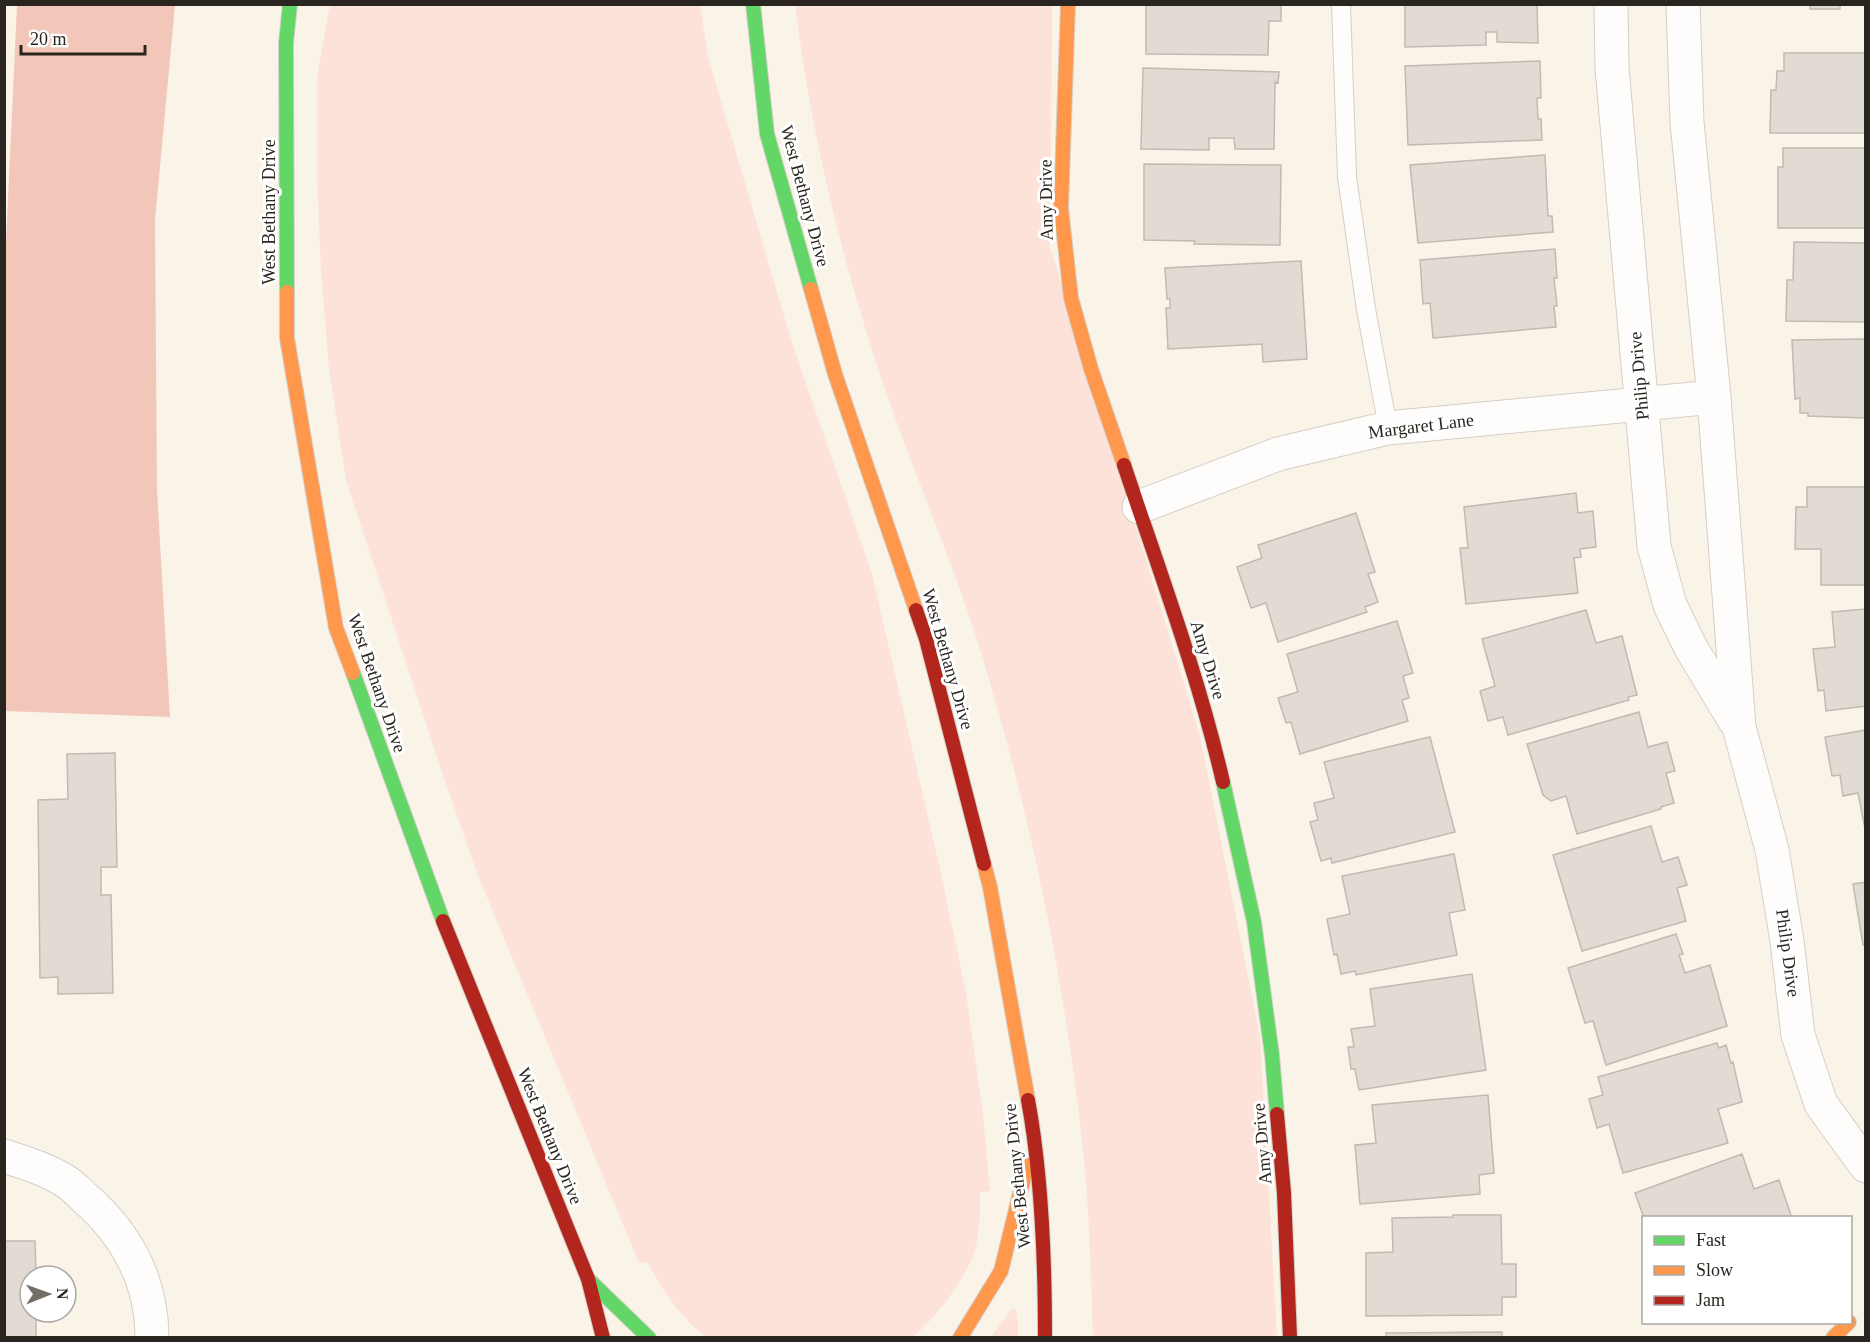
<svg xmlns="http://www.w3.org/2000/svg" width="1870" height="1342" font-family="'Times New Roman',serif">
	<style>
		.green { fill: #fce2d8 }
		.forest { fill: #f2c7b9 }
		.building { fill: #e1dbd4; stroke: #c0bab2; stroke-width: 1.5 }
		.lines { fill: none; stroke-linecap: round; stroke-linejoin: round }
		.lane-casing { stroke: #d4cfc7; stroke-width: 20 }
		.street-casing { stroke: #d4cfc7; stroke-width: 35 }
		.fast-casing { stroke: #d4cfc7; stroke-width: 16 }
		.slow-casing { stroke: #d4cfc7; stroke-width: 16 }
		.jam-casing { stroke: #d4cfc7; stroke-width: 16 }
		.lane { stroke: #fefdfc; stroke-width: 18 }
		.street { stroke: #fefdfc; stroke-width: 33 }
		.fast { stroke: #63d668; stroke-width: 14 }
		.slow { stroke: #ff974d; stroke-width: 14 }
		.jam { stroke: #b3261e; stroke-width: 14 }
		.labels { text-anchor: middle; stroke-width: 6; stroke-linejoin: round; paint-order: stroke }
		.street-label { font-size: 18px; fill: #2a261f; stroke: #fff }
	</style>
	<rect width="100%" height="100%" fill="#f9f3e8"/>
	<!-- green -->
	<path class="green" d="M 330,5 L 700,5 L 708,57 L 792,343 L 872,574 L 942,878 L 966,993 L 983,1115 L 990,1191 L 980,1192 C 980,1213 980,1236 973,1256 C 962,1284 935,1318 913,1337 L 706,1337 C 679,1317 664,1291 647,1262 L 639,1263 L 477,873 L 442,772 L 346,480 L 329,369 L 321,270 L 317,177 L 317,77 Z
		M 795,5 L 1052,5 L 1050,247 L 1200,736 L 1260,1037 L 1277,1337 L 1093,1337 C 1091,1269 1089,1199 1081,1131 C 1062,966 1028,805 979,646 C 951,556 912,470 882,380 C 841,258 811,132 795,5 Z
		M 1012,1309 L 1016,1310 L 1018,1321 L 1018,1337 L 991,1337 Z"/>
	<!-- forest -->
	<path class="forest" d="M 17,5 L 175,5 L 155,220 L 157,490 L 170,717 L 5,711 L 4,285 Z"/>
	<!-- building -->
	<path class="building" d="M 1146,4 L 1281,4 L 1281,21 L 1269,21 L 1268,55 L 1146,54 Z
		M 1405,4 L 1537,4 L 1538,43 L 1497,42 L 1497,32 L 1486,32 L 1486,45 L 1405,47 Z
		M 1810,4 L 1840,4 L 1840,9 L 1810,9 Z
		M 1784,53 L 1866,53 L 1866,133 L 1770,133 L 1771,90 L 1776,90 L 1777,71 L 1784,71 Z
		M 1540,61 L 1541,98 L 1537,98 L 1538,119 L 1541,119 L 1542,140 L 1408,145 L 1405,66 Z
		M 1143,68 L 1279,72 L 1278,83 L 1275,82 L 1274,149 L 1235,149 L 1234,138 L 1209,138 L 1209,150 L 1141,149 Z
		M 1783,148 L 1866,148 L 1866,228 L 1778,228 L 1778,167 L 1783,167 Z
		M 1545,155 L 1548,216 L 1552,216 L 1553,232 L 1418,243 L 1410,165 Z
		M 1144,164 L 1281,165 L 1280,245 L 1194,244 L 1195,241 L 1144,240 Z
		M 1794,242 L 1866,243 L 1866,322 L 1786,321 L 1787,280 L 1793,280 Z
		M 1555,249 L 1557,278 L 1554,278 L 1557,306 L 1554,306 L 1556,327 L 1433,338 L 1430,303 L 1423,304 L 1420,260 Z
		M 1301,261 L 1307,359 L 1263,362 L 1262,344 L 1168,349 L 1166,308 L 1170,308 L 1170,299 L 1167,299 L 1165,268 Z
		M 1866,339 L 1866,418 L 1808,416 L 1808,413 L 1800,413 L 1800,398 L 1795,399 L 1792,340 Z
		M 1807,487 L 1866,487 L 1866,585 L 1821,585 L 1821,549 L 1795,549 L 1796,507 L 1807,507 Z
		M 1576,493 L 1578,513 L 1593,511 L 1596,547 L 1580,549 L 1581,557 L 1574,558 L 1578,593 L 1466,604 L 1460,548 L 1468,548 L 1464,507 Z
		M 1356,513 L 1375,572 L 1368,574 L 1378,602 L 1365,607 L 1367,612 L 1278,642 L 1266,603 L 1251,608 L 1237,567 L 1262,558 L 1258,545 Z
		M 1866,609 L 1866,706 L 1826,711 L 1824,690 L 1818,691 L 1813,649 L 1835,647 L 1832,612 Z
		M 1586,610 L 1596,643 L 1622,636 L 1637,695 L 1628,697 L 1629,700 L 1508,735 L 1503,717 L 1488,721 L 1480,691 L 1495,686 L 1482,639 Z
		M 1397,621 L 1413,673 L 1403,676 L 1409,698 L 1402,700 L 1408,721 L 1300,754 L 1291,722 L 1286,723 L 1278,698 L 1298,692 L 1287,654 Z
		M 1639,712 L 1648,747 L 1667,742 L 1675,771 L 1666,773 L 1674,803 L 1661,807 L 1661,809 L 1577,834 L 1566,796 L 1551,801 L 1543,795 L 1527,744 Z
		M 1866,730 L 1866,829 L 1865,829 L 1858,793 L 1843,796 L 1840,775 L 1832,776 L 1825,737 Z
		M 1430,737 L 1455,832 L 1332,863 L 1331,858 L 1321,861 L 1310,822 L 1318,820 L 1314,803 L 1334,798 L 1324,762 Z
		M 115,753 L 117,867 L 101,867 L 101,895 L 111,895 L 113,993 L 58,994 L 58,977 L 40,978 L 38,800 L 68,799 L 67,754 Z
		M 1651,826 L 1662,862 L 1678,857 L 1687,885 L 1677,888 L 1686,921 L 1582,951 L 1553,855 Z
		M 1454,854 L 1465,910 L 1449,913 L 1457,955 L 1356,975 L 1355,971 L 1341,974 L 1337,954 L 1334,955 L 1327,919 L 1350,914 L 1342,876 Z
		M 1866,882 L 1866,945 L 1863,945 L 1853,884 Z
		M 1676,934 L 1683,954 L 1679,955 L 1685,973 L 1710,965 L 1727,1026 L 1606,1065 L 1593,1021 L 1585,1023 L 1568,968 Z
		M 1472,974 L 1486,1070 L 1359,1090 L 1355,1069 L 1351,1069 L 1348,1047 L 1354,1047 L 1351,1029 L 1375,1026 L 1370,989 Z
		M 1717,1043 L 1719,1048 L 1726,1045 L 1731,1063 L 1733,1062 L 1742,1102 L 1718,1109 L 1728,1143 L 1623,1173 L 1609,1124 L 1597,1128 L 1589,1099 L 1603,1095 L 1598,1077 Z
		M 1488,1095 L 1494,1173 L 1479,1175 L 1480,1194 L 1360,1204 L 1355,1145 L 1376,1143 L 1372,1105 Z
		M 1742,1154 L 1754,1189 L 1779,1180 L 1792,1218 L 1644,1218 L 1635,1193 Z
		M 1453,1215 L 1501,1215 L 1502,1264 L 1516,1264 L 1516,1297 L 1502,1297 L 1502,1315 L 1366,1316 L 1366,1253 L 1393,1252 L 1392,1218 L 1453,1217 Z
		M 4,1241 L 35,1241 L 36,1276 L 30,1276 L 30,1312 L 36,1312 L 36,1338 L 4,1338 Z
		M 1502,1332 L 1502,1338 L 1386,1338 L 1386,1333 Z"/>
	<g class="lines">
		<defs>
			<path id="lane" d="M 1341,4 L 1347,177 L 1366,309 L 1388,428"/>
			<path id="street" d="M 1611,4 L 1612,68 L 1654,546 L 1670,605 L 1691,648 L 1735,721
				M 1683,4 L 1687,122 L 1714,397 L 1739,727 L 1772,850 L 1787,941 L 1798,1035 L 1821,1104 L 1866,1166
				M 1139,507 L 1278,454 L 1388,428 L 1714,397
				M 4,1156 C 26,1163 49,1170 68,1183 C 74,1187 79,1193 85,1198 C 127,1235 152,1280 152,1338"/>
			<path id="fast" d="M 753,4 L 767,134 L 811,289
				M 287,292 L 286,43 L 290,4
				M 353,673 L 443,921
				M 1223,782 L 1254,922 L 1272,1055 L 1277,1114
				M 588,1279 L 649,1338"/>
			<path id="slow" d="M 1068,4 L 1061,208 L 1071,298 L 1091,369 L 1124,465
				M 811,289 L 835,374 L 916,610
				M 287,292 L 287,338 L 336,628 L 353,673
				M 984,864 L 990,887 L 1028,1100
				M 960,1338 L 1001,1271 L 1027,1165
				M 1833,1338 L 1849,1322"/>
			<path id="jam" d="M 1124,465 C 1159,570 1198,674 1223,782
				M 916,610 L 926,639 L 984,864
				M 443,921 L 588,1279 L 603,1338
				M 1028,1100 C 1042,1175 1045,1261 1045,1338
				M 1277,1114 L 1284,1193 L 1290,1338"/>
		</defs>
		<!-- lane casing -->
		<use href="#lane" class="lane-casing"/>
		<!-- street casing -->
		<use href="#street" class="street-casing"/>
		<!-- fast casing -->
		<use href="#fast" class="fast-casing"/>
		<!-- slow casing -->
		<use href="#slow" class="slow-casing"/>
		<!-- jam casing -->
		<use href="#jam" class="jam-casing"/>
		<!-- lane -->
		<use href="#lane" class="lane"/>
		<!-- street -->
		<use href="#street" class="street"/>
		<!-- fast -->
		<use href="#fast" class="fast"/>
		<!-- slow -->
		<use href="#slow" class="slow"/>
		<!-- jam -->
		<use href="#jam" class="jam"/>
	</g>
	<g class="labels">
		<!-- street labels -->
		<g class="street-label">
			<text transform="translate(805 196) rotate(75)" y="6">West Bethany Drive</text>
			<text transform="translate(1046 200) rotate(-91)" y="6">Amy Drive</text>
			<text transform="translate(269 212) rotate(-90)" y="6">West Bethany Drive</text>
			<text transform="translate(1639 376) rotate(-95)" y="6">Philip Drive</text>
			<text transform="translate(1421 426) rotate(-7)" y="6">Margaret Lane</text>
			<text transform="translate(948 659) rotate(74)" y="6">West Bethany Drive</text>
			<text transform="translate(1208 660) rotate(73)" y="6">Amy Drive</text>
			<text transform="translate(377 683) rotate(71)" y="6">West Bethany Drive</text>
			<text transform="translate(1788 953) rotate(82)" y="6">Philip Drive</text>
			<text transform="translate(550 1136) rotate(68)" y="6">West Bethany Drive</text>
			<text transform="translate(1262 1144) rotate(-95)" y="6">Amy Drive</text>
			<text transform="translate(1017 1176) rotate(-96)" y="6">West Bethany Drive</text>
		</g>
	</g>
	<!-- border -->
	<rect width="1870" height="1342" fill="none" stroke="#2a261f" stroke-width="12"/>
	<!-- legend -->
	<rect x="1642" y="1216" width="210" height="108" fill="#ffffff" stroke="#aaa8a5" stroke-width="1.5"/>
	<rect x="1654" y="1236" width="30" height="9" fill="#63d668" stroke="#aaa8a5" stroke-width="1.5"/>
	<text x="1696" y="1246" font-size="18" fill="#2a261f">Fast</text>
	<rect x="1654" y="1266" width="30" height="9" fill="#ff974d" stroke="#aaa8a5" stroke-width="1.5"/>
	<text x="1696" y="1276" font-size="18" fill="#2a261f">Slow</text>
	<rect x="1654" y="1296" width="30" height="9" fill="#b3261e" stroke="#aaa8a5" stroke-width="1.5"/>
	<text x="1696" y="1306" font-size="18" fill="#2a261f">Jam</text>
	<!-- north arrow -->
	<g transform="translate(48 1294) rotate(89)"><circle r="28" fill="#ffffff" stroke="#aaa8a5" stroke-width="1.5"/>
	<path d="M0-4.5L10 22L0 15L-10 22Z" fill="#726e65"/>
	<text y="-9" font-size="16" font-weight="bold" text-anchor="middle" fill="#2a261f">N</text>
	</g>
	<!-- scale -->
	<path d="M21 45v9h124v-9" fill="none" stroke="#2a261f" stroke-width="3"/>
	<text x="30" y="45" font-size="18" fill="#2a261f" stroke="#ffffff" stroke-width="4.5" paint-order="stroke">20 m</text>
</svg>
